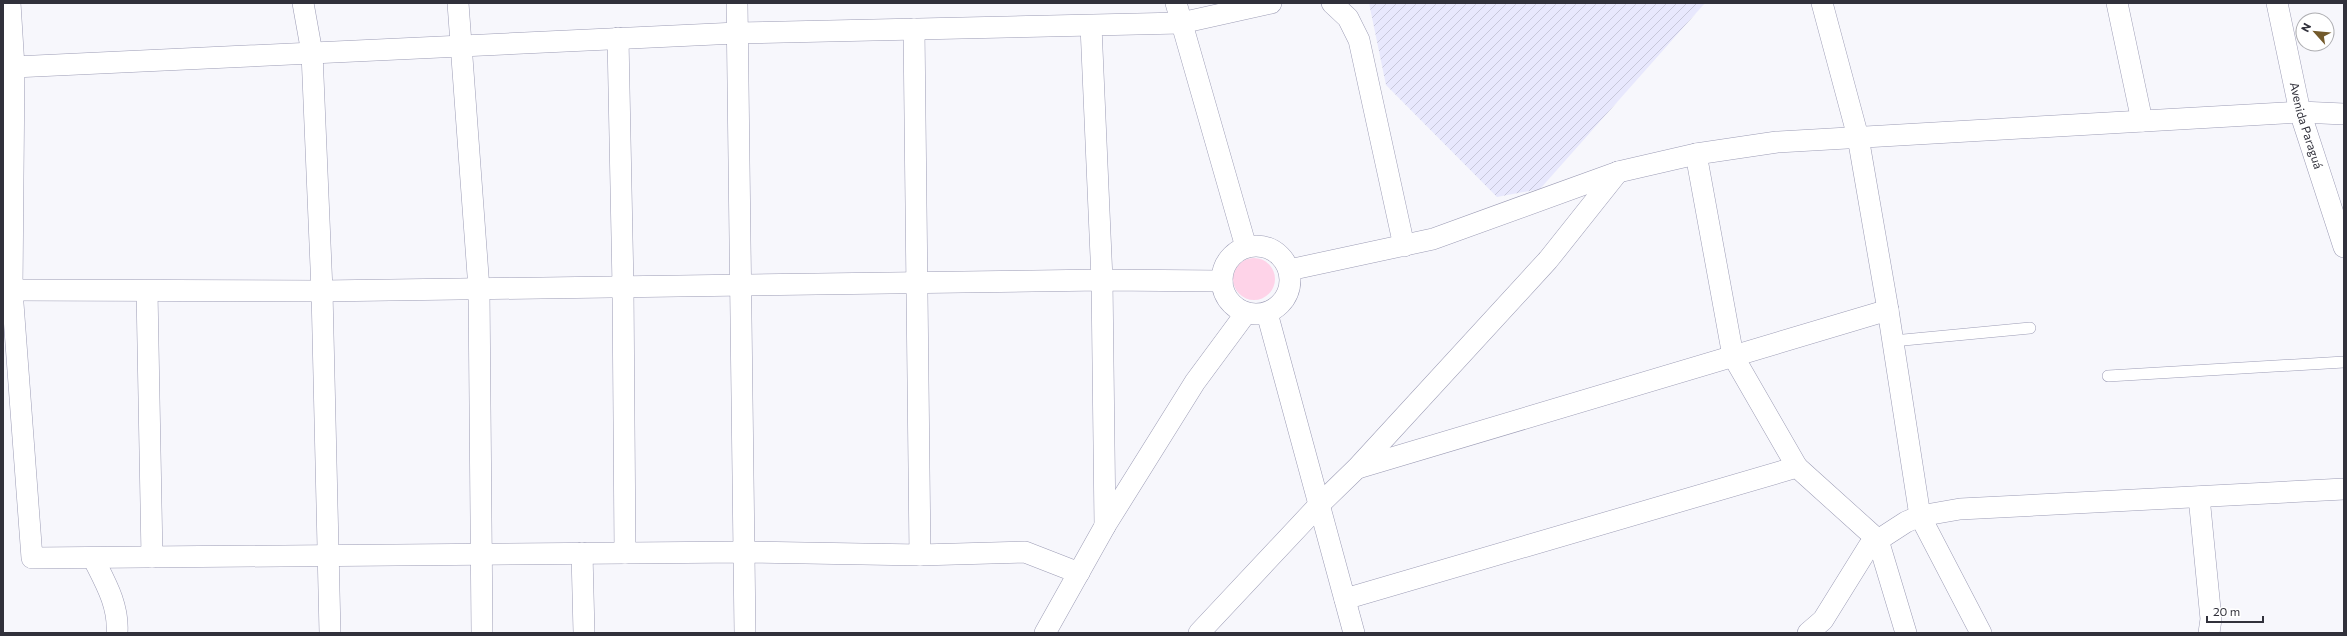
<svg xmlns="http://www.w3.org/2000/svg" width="2347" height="636" font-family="Commissioner,sans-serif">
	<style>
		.industrial { fill: url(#industrial-furrows) }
		.green { fill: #fed3e8 }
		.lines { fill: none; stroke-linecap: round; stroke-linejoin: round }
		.service-casing { stroke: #9c9cb5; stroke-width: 12 }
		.minor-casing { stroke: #9c9cb5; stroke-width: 22 }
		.service { stroke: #fff; stroke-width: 11 }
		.minor { stroke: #fff; stroke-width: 21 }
		.labels { text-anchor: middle; stroke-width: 4; stroke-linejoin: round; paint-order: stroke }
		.street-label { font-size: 12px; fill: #31313b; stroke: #fff }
	</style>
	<defs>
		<pattern id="industrial-furrows" width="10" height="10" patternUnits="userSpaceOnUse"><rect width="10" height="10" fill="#e8e8fd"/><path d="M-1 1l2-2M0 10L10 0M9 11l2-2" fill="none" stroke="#c7c7da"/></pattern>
	</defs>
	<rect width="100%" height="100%" fill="#f7f7fc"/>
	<!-- industrial -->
	<path class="industrial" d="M 1369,3 L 1705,3 L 1540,189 L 1497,197 L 1386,85 Z"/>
	<!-- green -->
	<path class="green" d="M1233 279a21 21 0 1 1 42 0a21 21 0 1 1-42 0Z"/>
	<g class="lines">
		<defs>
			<path id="service" d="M 1893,341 L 2030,328
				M 2108,376 L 2344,362"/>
			<g id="minor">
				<path d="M 10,3 L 14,67 L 12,290 L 32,558 L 744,552 L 920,555 L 1025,552 L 1079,573"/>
				<path d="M 303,3 L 312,53 L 322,291 L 330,633"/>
				<path d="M 458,3 L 479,289 L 482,633"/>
				<path d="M 737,3 L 745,633"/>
				<path d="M 1176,3 L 1246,247"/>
				<path d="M 1332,3 L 1348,18 L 1359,40 L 1404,246"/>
				<path d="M 1822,3 L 1858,137 L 1888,310 L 1920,516 L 1981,633"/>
				<path d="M 2117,3 L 2142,121"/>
				<path id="s1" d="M 2277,3 L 2300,112 L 2344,247"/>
				<path d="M 1091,26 L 1102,280 L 1105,526"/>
				<path d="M 914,29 L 920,555"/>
				<path d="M 618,38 L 623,287 L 625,553"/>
				<path d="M 14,67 L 737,33 L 1181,23 L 1271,3"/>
				<path d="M 1696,154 L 1733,356 L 1797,467"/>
				<circle cx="1256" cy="280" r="34"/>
				<path d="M 1289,270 L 1433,239 L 1618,172 L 1696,154 L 1777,142 L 2300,112 L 2344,114"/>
				<path d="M 3,290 L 322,291 L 1102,280 L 1222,281"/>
				<path d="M 147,291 L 152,557"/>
				<path d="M 1267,313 L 1354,633"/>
				<path d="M 1358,468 L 1888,310"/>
				<path d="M 2199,497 L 2211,619 L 2209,633"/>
				<path d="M 582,553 L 584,633"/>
				<path d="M 93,558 C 105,582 119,605 117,633"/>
				<path d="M 1345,599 L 1797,467 L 1878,540 L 1906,633"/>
				<path d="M 1045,633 L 1105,526 L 1195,382 L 1246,313"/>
				<path d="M 1199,633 L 1319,505 L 1357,468 L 1548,260 L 1618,172"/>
				<path d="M 1808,633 L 1823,620 L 1869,546 L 1906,522 L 1920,516 L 1960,509 L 2344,489"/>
			</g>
		</defs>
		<!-- service casing -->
		<use href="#service" class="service-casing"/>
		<!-- minor casing -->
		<use href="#minor" class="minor-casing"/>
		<!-- service -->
		<use href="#service" class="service"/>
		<!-- minor -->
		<use href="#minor" class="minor"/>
	</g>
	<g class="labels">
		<!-- street labels -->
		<g class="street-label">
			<text dy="4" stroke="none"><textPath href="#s1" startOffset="126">Avenida Paraguá</textPath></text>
		</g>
	</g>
	<!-- border -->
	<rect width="2347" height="636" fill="none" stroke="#31313b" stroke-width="8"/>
	<!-- north arrow -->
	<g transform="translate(2315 32) rotate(297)"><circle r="19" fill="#ffffff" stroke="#adadb1"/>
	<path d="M0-3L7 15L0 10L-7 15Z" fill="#735a2b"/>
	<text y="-6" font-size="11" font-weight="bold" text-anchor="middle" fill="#31313b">N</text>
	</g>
	<!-- scale -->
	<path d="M2207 616v6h56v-6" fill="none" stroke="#31313b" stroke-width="2"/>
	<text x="2213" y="616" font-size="12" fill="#31313b" stroke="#ffffff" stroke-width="3" paint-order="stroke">20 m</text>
</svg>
